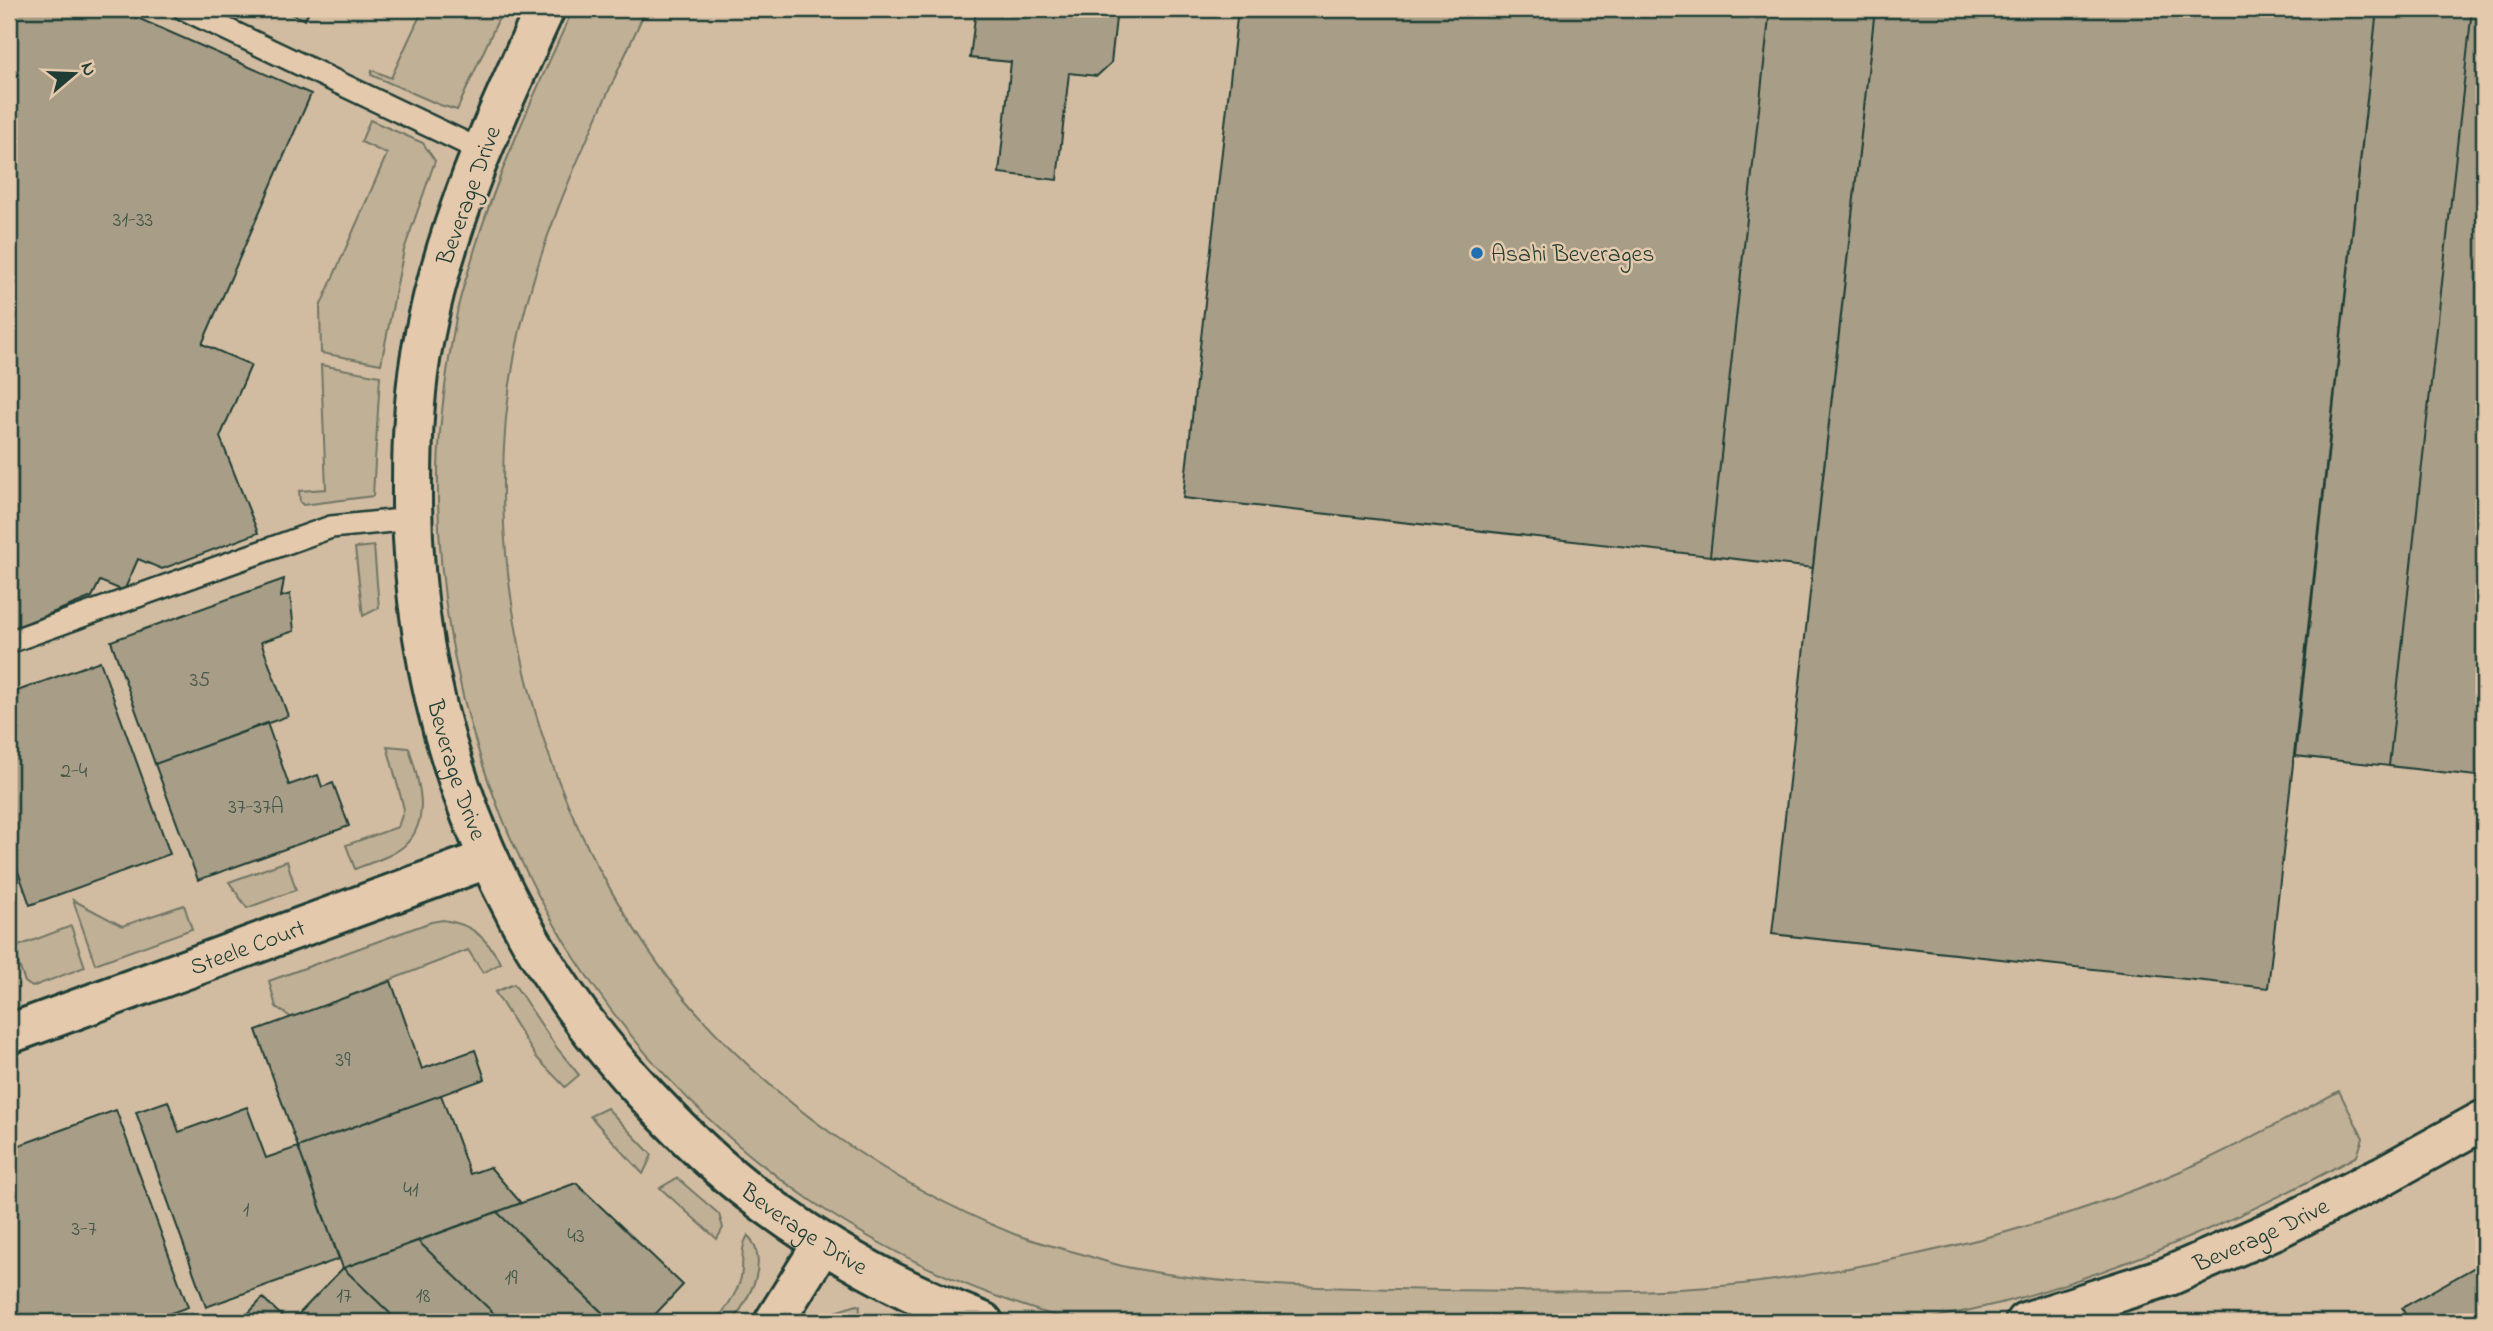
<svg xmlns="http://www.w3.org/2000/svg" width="2493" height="1331" font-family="'Indie Flower',sans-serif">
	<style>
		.built { fill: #d2bca1 }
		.green { fill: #c0b096; stroke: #707665; stroke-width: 2 }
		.building { fill: #a89e87; stroke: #1f3d34; stroke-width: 2 }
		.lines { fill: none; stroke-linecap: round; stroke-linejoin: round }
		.service-casing { stroke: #1f3d34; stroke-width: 26 }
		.minor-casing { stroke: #1f3d34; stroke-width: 44 }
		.service { stroke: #e4c9ac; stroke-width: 21 }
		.minor { stroke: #e4c9ac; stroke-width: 38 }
		.poi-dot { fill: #1f6fb2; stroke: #e4c9ac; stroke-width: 2.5 }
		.labels { text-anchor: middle; stroke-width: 5; stroke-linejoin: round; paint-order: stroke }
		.number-label { font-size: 21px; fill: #415549 }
		.street-label { font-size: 24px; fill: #1f3d34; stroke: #e4c9ac }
		.poi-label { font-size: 24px; fill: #1f3d34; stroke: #e4c9ac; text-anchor: start }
	</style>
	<rect width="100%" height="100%" fill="#e4c9ac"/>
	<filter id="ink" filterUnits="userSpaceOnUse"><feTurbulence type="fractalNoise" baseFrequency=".0143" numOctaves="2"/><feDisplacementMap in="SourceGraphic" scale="14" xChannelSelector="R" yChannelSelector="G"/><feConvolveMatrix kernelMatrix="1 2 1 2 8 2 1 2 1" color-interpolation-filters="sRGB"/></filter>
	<g filter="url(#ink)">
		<!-- built -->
		<path class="built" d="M 9,9 L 2484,9 L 2484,1322 L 9,1322 Z"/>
		<!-- green -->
		<path class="green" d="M 423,9 L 503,9 L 457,110 L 440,105 L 371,75 L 372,70 L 391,78 Z
			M 573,9 L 646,9 C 596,121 538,232 515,354 C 484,518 515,703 590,852 C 616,902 646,951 682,995 C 769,1100 888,1183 1014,1234 C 1036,1242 1059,1248 1082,1254 C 1100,1260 1118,1266 1137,1269 C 1239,1288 1345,1288 1449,1290 C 1557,1292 1668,1295 1775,1280 C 1920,1259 2066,1223 2199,1163 C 2247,1141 2293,1116 2339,1091 L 2363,1138 L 2357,1156 C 2247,1216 2130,1267 2009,1301 C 1978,1309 1946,1315 1915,1322 L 1077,1322 C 688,1218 432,872 438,470 C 439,416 448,360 458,307 C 462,289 469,270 474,252 C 499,168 537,89 573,9 Z
			M 370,120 L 423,143 L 435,161 L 404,250 L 381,364 L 321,353 L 320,307 L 387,154 L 361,142 Z
			M 321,365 L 380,376 L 373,496 L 303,505 L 300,502 L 299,491 L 326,489 Z
			M 374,546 L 379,608 L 363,616 L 355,548 Z
			M 387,746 L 409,748 C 418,778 433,820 404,846 C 391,857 372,862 355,869 L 346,845 L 398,827 L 404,809 Z
			M 287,861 L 296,890 L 247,908 L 229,882 Z
			M 73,900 L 122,926 L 184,905 L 192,929 L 95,964 Z
			M 443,920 C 473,924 486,938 501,963 L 483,973 L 468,950 L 292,1018 L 276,1007 L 269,981 L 431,922 Z
			M 71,926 L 85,967 L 32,987 L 25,982 L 13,948 Z
			M 514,984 L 557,1048 L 579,1075 L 565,1087 L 536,1057 L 495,992 Z
			M 607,1108 L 652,1155 L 643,1174 L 590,1116 Z
			M 677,1178 L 719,1214 L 723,1228 L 717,1239 L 660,1188 Z
			M 748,1235 C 771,1263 749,1297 733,1322 L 716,1322 C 724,1310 735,1297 739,1284 C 746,1267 738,1251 748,1235 Z
			M 857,1305 L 860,1306 L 859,1319 L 856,1322 L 815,1322 L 828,1314 Z"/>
		<!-- building -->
		<path class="building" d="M 9,9 L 117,9 L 311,94 L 202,344 L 251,365 L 220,437 L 258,533 L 162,569 L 138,559 L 124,591 L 100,581 L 92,597 L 9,630 Z
			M 280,9 L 310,9 L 305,20 Z
			M 976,9 L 1117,9 L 1111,63 L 1097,76 L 1069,73 L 1057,180 L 999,173 L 1011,62 L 970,58 Z
			M 1238,9 L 1770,9 L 1710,556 L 1183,498 Z
			M 1770,9 L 1875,9 L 1813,568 L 1710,556 Z
			M 1875,9 L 2377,9 L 2268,988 L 1772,934 Z
			M 2377,9 L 2472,9 L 2389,766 L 2295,756 Z
			M 2472,9 L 2484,9 L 2484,777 L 2389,766 Z
			M 284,579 L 281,597 L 290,594 L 294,631 L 261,642 L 288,716 L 155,764 L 111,641 Z
			M 100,661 L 170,854 L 30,905 L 9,846 L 9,694 Z
			M 267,723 L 289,785 L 318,775 L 322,787 L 333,783 L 349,826 L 198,880 L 155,764 Z
			M 391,981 L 422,1069 L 475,1050 L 485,1079 L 298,1147 L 256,1030 Z
			M 441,1095 L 470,1174 L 490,1167 L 521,1203 L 343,1268 L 298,1147 Z
			M 168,1101 L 179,1132 L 247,1107 L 266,1158 L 298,1147 L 339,1259 L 206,1307 L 136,1112 Z
			M 116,1110 L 188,1307 L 146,1322 L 9,1322 L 9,1149 Z
			M 576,1183 L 683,1285 L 648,1322 L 612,1322 L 497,1212 Z
			M 497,1212 L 604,1314 L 596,1322 L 503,1322 L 418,1241 Z
			M 418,1241 L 503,1322 L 399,1322 L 343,1268 Z
			M 2484,1262 L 2484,1322 L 2409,1322 L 2402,1308 Z
			M 343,1268 L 399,1322 L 291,1322 Z
			M 263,1298 L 288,1322 L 240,1322 Z"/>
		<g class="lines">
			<defs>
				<path id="service" d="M 184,9 L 480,150
					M 9,642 L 331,527 L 412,519"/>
				<g id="minor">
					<path id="s1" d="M 545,9 C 494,120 446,222 423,343 C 414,389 412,439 412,486 C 410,714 492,933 650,1099 C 682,1133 717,1168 755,1196 C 803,1232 855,1265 910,1291 C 934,1303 959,1312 983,1322"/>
					<path id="s2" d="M 9,1034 L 487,859"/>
					<path d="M 774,1322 L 823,1243"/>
					<path id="s3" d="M 2025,1322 L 2169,1276 L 2276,1229 L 2384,1175 L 2484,1120"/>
				</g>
			</defs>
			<!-- service casing -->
			<use href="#service" class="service-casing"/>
			<!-- minor casing -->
			<use href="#minor" class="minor-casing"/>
			<!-- service -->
			<use href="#service" class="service"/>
			<!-- minor -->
			<use href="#minor" class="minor"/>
		</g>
	</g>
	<!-- markers -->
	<circle class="poi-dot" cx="1477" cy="253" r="7"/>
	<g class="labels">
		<!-- number labels -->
		<g class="number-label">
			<text x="133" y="226">31-33</text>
			<text x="200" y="686">35</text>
			<text x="74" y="777">2-4</text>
			<text x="256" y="813">37-37A</text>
			<text x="343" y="1066">39</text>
			<text x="411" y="1196">41</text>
			<text x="246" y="1216">1</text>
			<text x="84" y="1235">3-7</text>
			<text x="576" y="1242">43</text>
			<text x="511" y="1284">19</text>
			<text x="344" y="1302">17</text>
			<text x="423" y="1302">18</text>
		</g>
		<!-- street labels -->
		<g class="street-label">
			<text transform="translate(468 195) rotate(-70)" y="8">Beverage Drive</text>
			<text dy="8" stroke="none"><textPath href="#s1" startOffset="789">Beverage Drive</textPath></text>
			<text dy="8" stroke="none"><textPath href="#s2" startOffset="254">Steele Court</textPath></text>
			<text dy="8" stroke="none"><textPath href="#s1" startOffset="1377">Beverage Drive</textPath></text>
			<text dy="8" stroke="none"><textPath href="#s3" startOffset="252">Beverage Drive</textPath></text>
		</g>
		<!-- poi labels -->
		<g class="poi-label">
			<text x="1491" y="261">Asahi Beverages</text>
		</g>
	</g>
	<!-- margin -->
	<rect width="2493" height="1331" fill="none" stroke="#e4c9ac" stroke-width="35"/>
	<rect x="18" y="18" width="2458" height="1296" fill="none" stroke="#1f3d34" stroke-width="2.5" filter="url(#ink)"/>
	<!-- north arrow -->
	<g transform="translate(74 74) rotate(71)" stroke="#e4c9ac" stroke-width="5" paint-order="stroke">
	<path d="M0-5L12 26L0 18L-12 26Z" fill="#1f3d34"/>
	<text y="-10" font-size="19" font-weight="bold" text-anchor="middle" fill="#1f3d34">N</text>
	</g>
</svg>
